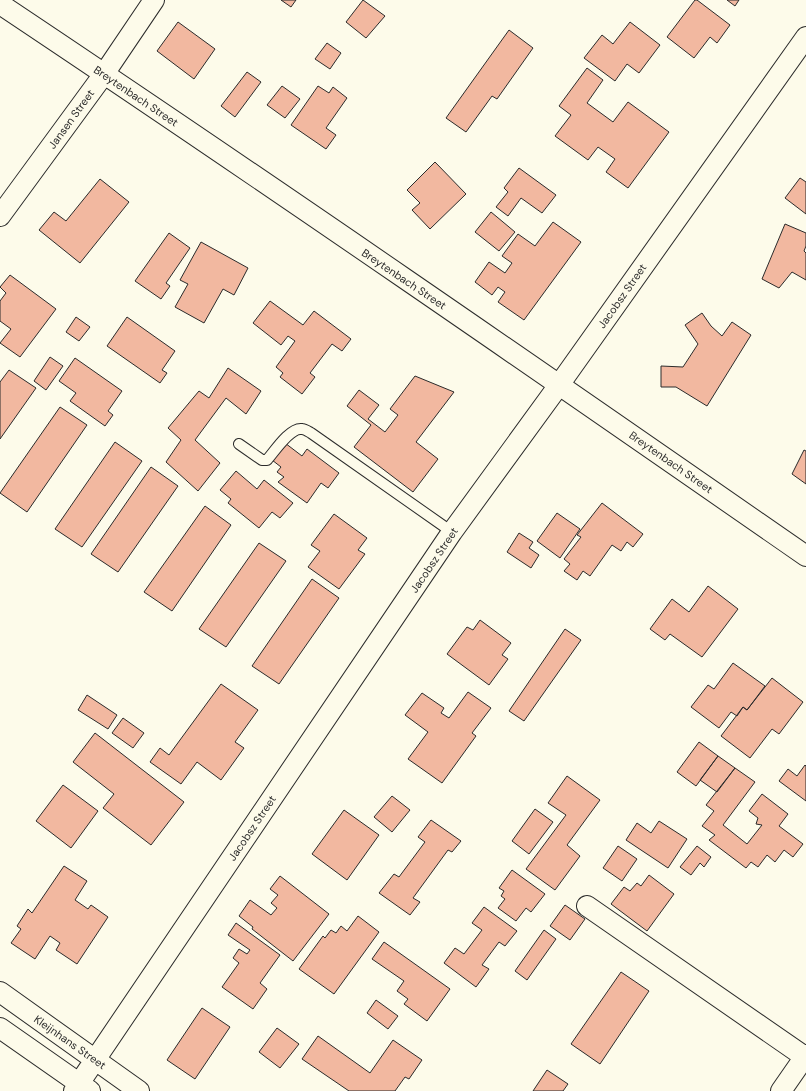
<svg xmlns="http://www.w3.org/2000/svg" width="806" height="1091" font-family="'DM Sans',sans-serif">
	<style>
		.building { fill: #f2b8a0; stroke: #2b2b2b }
		.lines { fill: none; stroke-linecap: round; stroke-linejoin: round }
		.service-casing { stroke: #2b2b2b; stroke-width: 12 }
		.minor-casing { stroke: #2b2b2b; stroke-width: 22 }
		.service { stroke: #fdfbea; stroke-width: 10 }
		.minor { stroke: #fdfbea; stroke-width: 20 }
		.labels { text-anchor: middle; stroke-width: 3; stroke-linejoin: round; paint-order: stroke }
		.street-label { font-size: 11px; fill: #2b2b2b; stroke: #fdfbea }
	</style>
	<rect width="100%" height="100%" fill="#fdfbea"/>
	<!-- building -->
	<path class="building" d="M 281,0 L 296,0 L 291,7 Z
		M 363,0 L 385,16 L 366,38 L 346,22 Z
		M 695,0 L 697,0 L 730,25 L 717,43 L 710,37 L 694,58 L 667,37 Z
		M 727,0 L 739,0 L 735,6 Z
		M 178,22 L 215,49 L 194,79 L 157,51 Z
		M 630,22 L 660,45 L 639,73 L 627,64 L 615,81 L 584,58 L 602,35 L 613,44 Z
		M 509,30 L 533,48 L 497,99 L 492,96 L 466,132 L 446,118 Z
		M 327,43 L 341,53 L 330,69 L 315,59 Z
		M 587,68 L 603,80 L 587,103 L 613,122 L 628,102 L 669,132 L 628,188 L 606,172 L 615,159 L 598,147 L 588,160 L 555,136 L 571,115 L 559,106 Z
		M 247,72 L 261,82 L 235,117 L 221,106 Z
		M 282,86 L 300,99 L 285,118 L 267,105 Z
		M 318,86 L 329,93 L 333,87 L 347,98 L 326,128 L 336,135 L 326,149 L 291,125 Z
		M 435,162 L 466,194 L 430,229 L 412,210 L 420,203 L 407,190 Z
		M 519,168 L 556,195 L 542,213 L 521,198 L 508,216 L 496,207 L 508,192 L 504,188 Z
		M 800,178 L 806,182 L 806,214 L 785,198 Z
		M 100,179 L 129,202 L 80,263 L 39,230 L 54,212 L 66,221 Z
		M 491,212 L 515,232 L 499,251 L 475,232 Z
		M 553,222 L 581,242 L 524,320 L 498,302 L 505,292 L 498,287 L 492,295 L 475,282 L 489,262 L 505,273 L 512,263 L 502,256 L 518,234 L 535,246 Z
		M 785,224 L 806,233 L 806,246 L 804,251 L 806,253 L 806,280 L 792,272 L 779,288 L 762,279 Z
		M 169,233 L 190,248 L 166,283 L 170,286 L 161,299 L 135,281 Z
		M 201,242 L 248,268 L 234,295 L 223,289 L 204,323 L 175,307 L 188,284 L 180,280 Z
		M 10,275 L 56,309 L 20,357 L 0,343 L 11,329 L 0,321 L 0,301 L 6,293 L 0,287 Z
		M 270,301 L 303,325 L 314,311 L 351,339 L 342,351 L 332,344 L 310,373 L 315,377 L 302,394 L 280,377 L 283,373 L 276,367 L 295,341 L 288,336 L 281,345 L 253,323 Z
		M 702,313 L 711,326 L 722,336 L 732,322 L 751,335 L 707,406 L 676,387 L 661,387 L 661,366 L 683,367 L 698,344 L 685,325 Z
		M 76,317 L 90,327 L 79,341 L 66,332 Z
		M 127,317 L 175,351 L 162,370 L 167,373 L 160,383 L 107,346 Z
		M 50,357 L 63,366 L 46,390 L 34,381 Z
		M 75,358 L 122,391 L 108,411 L 113,415 L 105,426 L 70,401 L 76,393 L 59,381 Z
		M 228,368 L 261,391 L 246,414 L 226,398 L 195,440 L 220,463 L 198,491 L 166,462 L 181,440 L 168,428 L 199,391 L 209,398 Z
		M 9,370 L 36,388 L 0,439 L 0,382 Z
		M 415,376 L 454,392 L 416,442 L 438,459 L 413,492 L 354,447 L 371,425 L 347,406 L 359,390 L 379,405 L 368,419 L 385,432 L 398,415 L 390,409 Z
		M 60,407 L 87,425 L 27,512 L 0,493 Z
		M 115,442 L 142,461 L 82,547 L 55,529 Z
		M 285,443 L 302,456 L 307,449 L 339,473 L 328,488 L 321,483 L 307,503 L 278,482 L 284,477 L 277,472 L 281,467 L 272,460 Z
		M 804,450 L 806,451 L 806,484 L 792,474 Z
		M 151,467 L 178,486 L 118,572 L 91,554 Z
		M 236,471 L 257,489 L 264,480 L 293,503 L 280,518 L 272,512 L 259,528 L 228,503 L 231,499 L 220,490 Z
		M 602,503 L 643,534 L 633,547 L 627,542 L 621,551 L 612,545 L 590,576 L 583,571 L 577,580 L 564,571 L 570,564 L 564,559 L 581,537 L 577,535 Z
		M 205,506 L 231,525 L 172,611 L 144,592 Z
		M 557,513 L 580,529 L 560,558 L 537,541 Z
		M 334,514 L 367,538 L 358,550 L 365,554 L 339,589 L 308,567 L 320,551 L 311,545 Z
		M 519,533 L 533,542 L 529,548 L 539,555 L 531,568 L 507,552 Z
		M 259,543 L 286,561 L 226,647 L 199,629 Z
		M 312,579 L 339,598 L 279,684 L 252,666 Z
		M 708,586 L 738,609 L 702,657 L 670,634 L 665,640 L 650,629 L 672,599 L 689,612 Z
		M 480,620 L 511,643 L 502,655 L 508,659 L 489,685 L 447,654 L 467,627 L 473,630 Z
		M 565,629 L 581,640 L 524,721 L 509,711 Z
		M 733,663 L 765,686 L 747,710 L 743,707 L 737,716 L 731,712 L 719,728 L 691,707 L 708,685 L 714,689 Z
		M 772,678 L 803,702 L 779,734 L 772,729 L 750,758 L 721,736 L 743,707 L 747,710 Z
		M 221,684 L 258,710 L 235,742 L 244,748 L 221,780 L 197,762 L 181,784 L 150,762 L 160,748 L 169,755 Z
		M 468,692 L 491,708 L 472,733 L 476,736 L 442,783 L 408,759 L 428,732 L 405,715 L 422,693 L 444,708 L 441,713 L 449,718 Z
		M 87,695 L 117,715 L 108,729 L 78,710 Z
		M 123,718 L 144,733 L 133,748 L 112,733 Z
		M 95,733 L 184,802 L 151,845 L 103,808 L 114,794 L 73,762 Z
		M 699,742 L 718,756 L 696,786 L 677,772 Z
		M 718,756 L 735,768 L 717,792 L 700,780 Z
		M 805,765 L 806,766 L 806,801 L 779,781 L 788,769 L 797,776 Z
		M 735,768 L 755,782 L 723,825 L 747,844 L 762,825 L 756,824 L 758,818 L 749,811 L 762,794 L 788,814 L 779,826 L 803,844 L 793,857 L 784,850 L 775,862 L 767,855 L 758,867 L 751,862 L 746,868 L 709,840 L 715,835 L 702,826 L 714,811 L 706,805 Z
		M 567,776 L 600,800 L 567,845 L 580,856 L 555,890 L 526,869 L 566,815 L 548,803 Z
		M 63,785 L 98,811 L 71,848 L 36,821 Z
		M 392,796 L 410,810 L 392,832 L 374,817 Z
		M 535,809 L 553,822 L 529,854 L 512,841 Z
		M 344,810 L 379,835 L 347,880 L 312,854 Z
		M 431,820 L 461,841 L 452,852 L 448,850 L 413,898 L 420,902 L 410,915 L 379,893 L 394,874 L 399,877 L 425,842 L 418,837 Z
		M 659,821 L 687,839 L 668,868 L 626,840 L 637,823 L 651,833 Z
		M 618,846 L 637,859 L 622,881 L 603,868 Z
		M 697,846 L 711,857 L 704,867 L 700,863 L 691,875 L 680,867 Z
		M 64,866 L 87,881 L 75,900 L 88,909 L 91,905 L 108,917 L 77,964 L 56,950 L 60,943 L 50,936 L 35,959 L 11,943 L 21,929 L 17,926 L 28,909 L 32,913 Z
		M 512,870 L 545,894 L 531,912 L 526,908 L 516,921 L 498,908 L 505,899 L 501,896 L 504,891 L 499,888 Z
		M 649,875 L 674,894 L 647,931 L 611,904 L 624,887 L 630,891 L 637,883 L 641,886 Z
		M 280,876 L 329,914 L 293,961 L 252,929 L 253,927 L 239,916 L 250,900 L 271,915 L 277,908 L 271,903 L 278,895 L 270,889 Z
		M 565,905 L 585,919 L 570,940 L 550,926 Z
		M 484,907 L 517,931 L 505,946 L 499,942 L 482,965 L 489,969 L 476,987 L 444,963 L 455,948 L 464,954 L 482,930 L 472,923 Z
		M 358,916 L 379,932 L 334,994 L 299,969 L 323,936 L 325,938 L 331,930 L 336,933 L 341,926 L 347,931 Z
		M 236,923 L 280,955 L 260,983 L 267,989 L 253,1009 L 222,987 L 239,963 L 233,958 L 239,949 L 247,954 L 250,950 L 228,935 Z
		M 544,930 L 556,939 L 527,980 L 515,971 Z
		M 384,942 L 450,989 L 427,1021 L 404,1004 L 408,999 L 397,991 L 404,981 L 372,959 Z
		M 621,972 L 649,991 L 600,1064 L 571,1044 Z
		M 376,1000 L 398,1016 L 388,1029 L 367,1013 Z
		M 202,1008 L 230,1027 L 195,1079 L 167,1060 Z
		M 277,1028 L 299,1044 L 280,1068 L 259,1052 Z
		M 318,1036 L 370,1073 L 393,1040 L 422,1060 L 409,1079 L 405,1077 L 395,1091 L 349,1091 L 302,1059 Z
		M 547,1070 L 568,1084 L 563,1091 L 533,1091 Z"/>
	<g class="lines">
		<defs>
			<path id="service" d="M 239,444 L 262,460 L 267,460 C 274,452 290,427 302,429 C 305,429 309,432 311,433 L 452,532"/>
			<path id="minor" d="M 0,4 C 271,185 538,370 806,556
				M 0,216 L 104,74 L 154,0
				M 587,906 L 805,1057
				M 0,992 L 139,1091
				M 0,1028 L 90,1091
				M 74,1091 L 452,532 L 559,385 L 806,37
				M 781,1091 L 806,1055"/>
		</defs>
		<!-- service casing -->
		<use href="#service" class="service-casing"/>
		<!-- minor casing -->
		<use href="#minor" class="minor-casing"/>
		<!-- service -->
		<use href="#service" class="service"/>
		<!-- minor -->
		<use href="#minor" class="minor"/>
	</g>
	<g class="labels">
		<!-- street labels -->
		<g class="street-label">
			<text transform="translate(136 96) rotate(34)" y="4">Breytenbach Street</text>
			<text transform="translate(71 119) rotate(-54)" y="4">Jansen Street</text>
			<text transform="translate(404 279) rotate(34)" y="4">Breytenbach Street</text>
			<text transform="translate(622 296) rotate(-55)" y="4">Jacobsz Street</text>
			<text transform="translate(671 462) rotate(35)" y="4">Breytenbach Street</text>
			<text transform="translate(434 560) rotate(-56)" y="4">Jacobsz Street</text>
			<text transform="translate(252 828) rotate(-56)" y="4">Jacobsz Street</text>
			<text transform="translate(70 1042) rotate(35)" y="4">Kleijnhans Street</text>
		</g>
	</g>
</svg>
